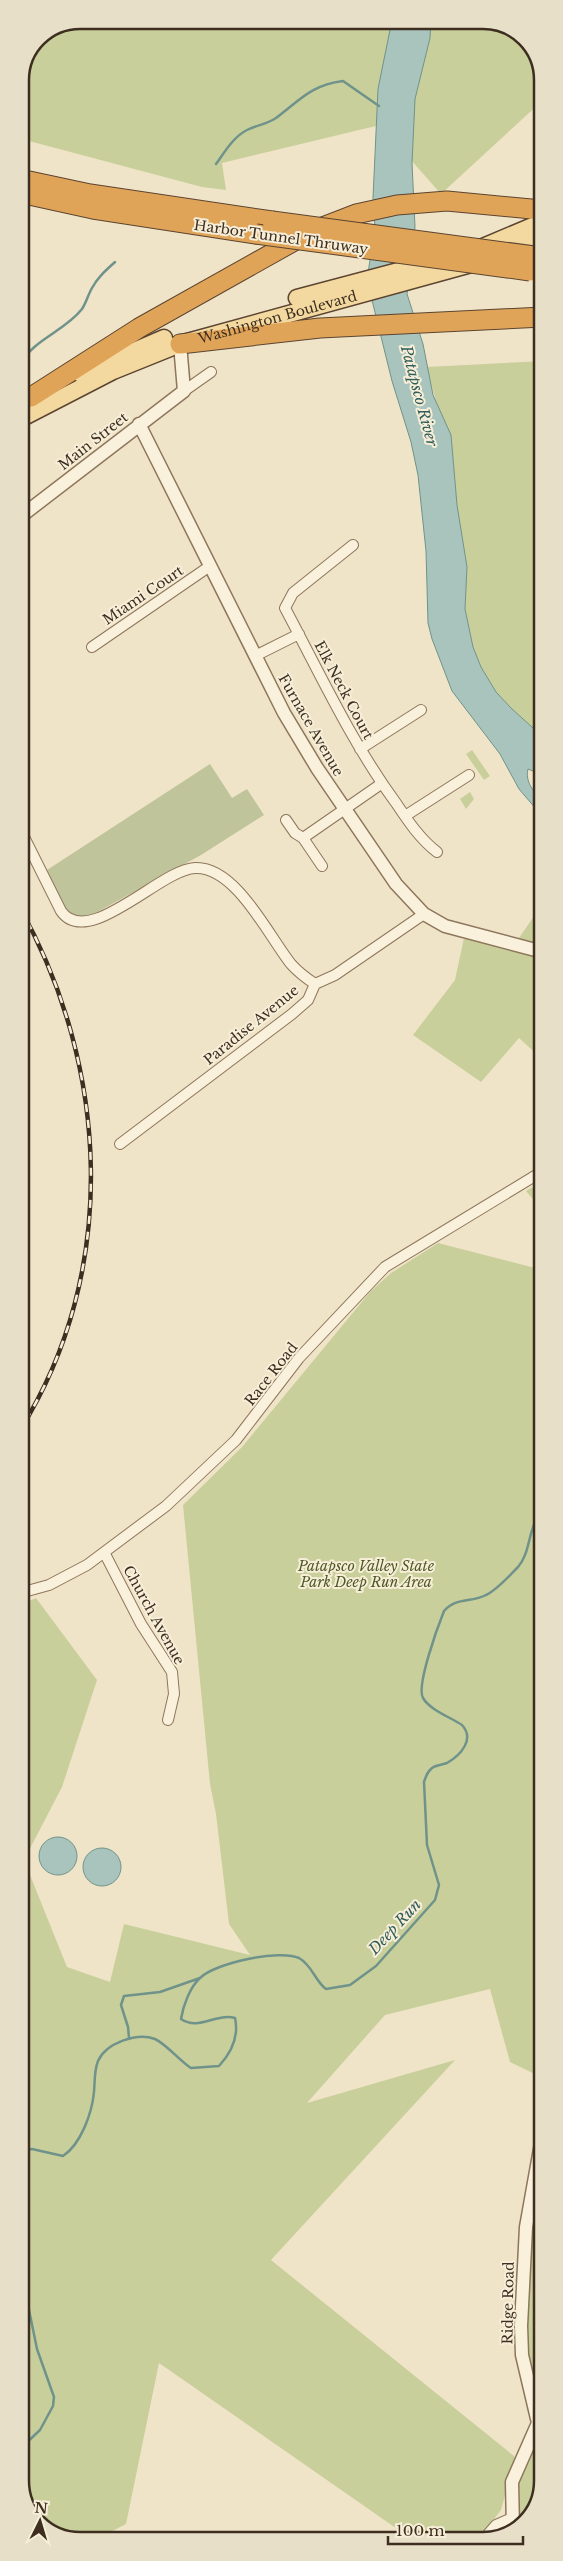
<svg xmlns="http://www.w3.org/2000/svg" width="563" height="2561" font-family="'Libre Baskerville',serif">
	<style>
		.green { fill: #c9cf9b }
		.cemetery { fill: #bfc49a }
		.water { fill: #a9c4bc; stroke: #6f938a }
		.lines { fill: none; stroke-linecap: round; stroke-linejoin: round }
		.stream { stroke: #6f938a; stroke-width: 2.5 }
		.minor-casing { stroke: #8d765c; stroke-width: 12 }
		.tertiary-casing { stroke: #8d765c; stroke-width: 15 }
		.primary-casing { stroke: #5b4430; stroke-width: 19 }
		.motorway-casing { stroke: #5b4430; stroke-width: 21 }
		.minor { stroke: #faf1dc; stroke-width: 10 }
		.tertiary { stroke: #faf1dc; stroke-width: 12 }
		.primary { stroke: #f3d9a0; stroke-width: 16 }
		.motorway { stroke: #e0a458; stroke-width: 19 }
		.rail-casing { stroke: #3d2e20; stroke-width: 4.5 }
		.rail { stroke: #f7eed8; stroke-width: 2.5; stroke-dasharray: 8; stroke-linecap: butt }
		.motorway-bridge-casing { stroke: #5b4430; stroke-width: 21; stroke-linecap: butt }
		.motorway-bridge { stroke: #e0a458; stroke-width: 19 }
		.labels { text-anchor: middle; stroke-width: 4; stroke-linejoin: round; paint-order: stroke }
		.street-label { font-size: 14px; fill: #3d2e20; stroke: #f7eed8 }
		.park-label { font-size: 14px; font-style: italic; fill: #4d5a26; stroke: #f7eed8 }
		.water-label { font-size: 15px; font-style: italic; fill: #2f5d5a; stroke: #f7eed8 }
		.rim { fill: none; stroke: #3d2e20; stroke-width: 2.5 }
	</style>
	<rect width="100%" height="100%" fill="#f0e4c8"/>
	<!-- green -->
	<path class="green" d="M 79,20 L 491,20 L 525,37 L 542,71 L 542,101 L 441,194 L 380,125 L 222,163 L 226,190 L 202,187 L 29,141 L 20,137 L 20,79 L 38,37 Z
		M 543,361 L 543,737 L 512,709 L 496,692 L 481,667 L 473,647 L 465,609 L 467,567 L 457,505 L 451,435 L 439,411 L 426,367 Z
		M 472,750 L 490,776 L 484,780 L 466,754 Z
		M 470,792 L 474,799 L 466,809 L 460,799 Z
		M 543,903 L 543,1060 L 519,1038 L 481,1082 L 413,1035 L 455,980 L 464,938 L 510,951 Z
		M 543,1181 L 543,1211 L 526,1191 Z
		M 438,1243 L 543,1270 L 543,2078 L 510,2062 L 490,1989 L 385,2015 L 307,2103 L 455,2060 L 271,2260 L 514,2456 L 515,2458 L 501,2510 L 478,2540 L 413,2540 L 159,2363 L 126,2524 L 93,2541 L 72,2541 L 38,2524 L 21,2490 L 20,1605 L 36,1598 L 97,1680 L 62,1787 L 24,1860 L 67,1967 L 110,1982 L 124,1924 L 250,1955 L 229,1924 L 216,1814 L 210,1784 L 183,1505 L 242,1447 L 370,1292 L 391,1273 Z
		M 543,2138 L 543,2482 L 528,2521 L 517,2527 L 514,2481 L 534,2437 L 527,2368 L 525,2266 Z"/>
	<!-- cemetery -->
	<path class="cemetery" d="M 210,764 L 232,798 L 247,789 L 264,815 L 201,855 L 92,915 C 66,927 55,886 47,870 Z"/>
	<!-- water -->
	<path class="water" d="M 392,20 L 431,20 L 430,38 L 415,99 L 412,163 L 415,227 L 407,294 L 423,344 L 433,395 L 451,435 L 457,505 L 467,567 L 465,609 L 473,647 L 481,667 L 496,692 L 512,709 L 543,737 L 543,775 L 528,769 C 525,781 533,793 543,799 L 543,817 L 519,789 L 500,754 L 452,691 L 432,639 L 428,623 L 426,551 L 418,475 L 411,442 L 392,381 L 369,288 L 368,273 L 375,228 L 373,198 L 378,89 Z
		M39 1856a19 19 0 1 1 38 0a19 19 0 1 1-38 0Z
		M83 1867a19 19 0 1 1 38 0a19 19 0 1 1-38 0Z"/>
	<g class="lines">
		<!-- stream -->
		<path class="stream" d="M 216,164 C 224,153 233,137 247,130 C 257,125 267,124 276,118 C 300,100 311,85 343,81 L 379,106
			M 20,365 C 33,339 64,332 82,309 C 86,303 88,295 92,288 C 98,277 106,270 115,262
			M 539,1312 L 543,1311
			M 129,2038 L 128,2027 L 121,2005 L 124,1996 L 160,1992 L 200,1978
			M 20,2150 L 32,2149 L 63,2156 C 81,2144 92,2113 94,2092 C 95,2081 94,2071 98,2061 C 106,2043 137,2032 155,2039 C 166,2044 180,2061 191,2068 L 219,2066 C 231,2053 239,2036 235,2018 C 215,2013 199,2031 181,2019 C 183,2006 190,1987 200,1978 C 215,1963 280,1949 299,1958 C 312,1965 315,1981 326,1989 L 350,1985 L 376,1966 L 435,1900 L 439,1885 L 427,1845 L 424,1782 C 426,1776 427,1772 432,1768 C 436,1765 442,1765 447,1763 C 461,1755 475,1739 462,1725 C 450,1717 430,1710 423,1698 C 416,1686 438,1626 444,1611 C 456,1597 471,1603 486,1595 C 497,1590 509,1576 518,1567 C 532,1551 527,1525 543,1512
			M 20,2266 L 37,2349 L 54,2397 L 53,2406 L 40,2430 L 21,2448"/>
		<defs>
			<path id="minor" d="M 517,33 L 526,39
				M 184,391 L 211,372
				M 353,545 L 293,593 L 285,608 C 320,674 352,743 396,803 C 408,821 420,839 437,852
				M 92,647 L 210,566
				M 255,656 L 299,634
				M 360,749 L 421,710
				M 405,816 L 469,775
				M 286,820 L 295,833 L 303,838 L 322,866
				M 20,829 L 61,911 C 88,950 161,869 195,868 C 236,866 269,937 291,964 C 298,972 306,978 315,984
				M 303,838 L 381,784
				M 120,1144 L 292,1014 L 308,1000 L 315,984 L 335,975 L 424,914
				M 105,1554 L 141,1624 L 172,1672 L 174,1694 L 168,1720
				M 20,1593 L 49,1585 L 87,1565 L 166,1506 L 236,1440 L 299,1358 L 385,1267 L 543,1171
				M 483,2540 L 496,2525 L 512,2518"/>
			<path id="tertiary" d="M 139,424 L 284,713 L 317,768 L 396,884 L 424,914 L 445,926 L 543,952
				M 20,517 L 184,391 L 180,344
				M 513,2529 L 512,2482 L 538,2423 L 522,2355 L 521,2326 L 526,2227 L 543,2132"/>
			<g id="primary">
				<path d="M 478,249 L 542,222"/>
				<path d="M 501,253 L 542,235"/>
				<path d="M 297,298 L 440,260"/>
				<path d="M 81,374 L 164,338"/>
				<path id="s1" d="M 20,419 L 113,371 L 180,344 L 471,264"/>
			</g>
			<path id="motorway" d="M 20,179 L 90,194 L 272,221
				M 20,193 L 93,209 L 256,234
				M 180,344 L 320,328 L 543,317
				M 31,397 L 139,328 L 312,231 L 356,214 L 397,205 L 447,201 L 542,210"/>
		</defs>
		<!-- minor casing -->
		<use href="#minor" class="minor-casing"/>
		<!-- tertiary casing -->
		<use href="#tertiary" class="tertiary-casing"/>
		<!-- primary casing -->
		<use href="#primary" class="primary-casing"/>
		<!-- motorway casing -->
		<use href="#motorway" class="motorway-casing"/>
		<!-- minor -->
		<use href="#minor" class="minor"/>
		<!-- tertiary -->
		<use href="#tertiary" class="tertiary"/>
		<!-- primary -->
		<use href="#primary" class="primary"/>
		<!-- motorway -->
		<use href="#motorway" class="motorway"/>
		<defs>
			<path id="rail" d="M 20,908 C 109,1067 120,1271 20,1430"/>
		</defs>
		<!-- rail casing -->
		<use href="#rail" class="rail-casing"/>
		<!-- rail -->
		<use href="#rail" class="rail"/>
		<defs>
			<path id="motorway-bridge" d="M 272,221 L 542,257
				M 256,234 L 530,271"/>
		</defs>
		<!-- motorway-bridge casing -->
		<use href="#motorway-bridge" class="motorway-bridge-casing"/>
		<!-- motorway-bridge -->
		<use href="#motorway-bridge" class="motorway-bridge"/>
	</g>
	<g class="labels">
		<!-- street labels -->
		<g class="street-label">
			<text transform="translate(281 237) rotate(8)" y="5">Harbor Tunnel Thruway</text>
			<text dy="5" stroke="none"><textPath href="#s1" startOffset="278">Washington Boulevard</textPath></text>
			<text transform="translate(93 441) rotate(-38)" y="5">Main Street</text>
			<text transform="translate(143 595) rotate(-34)" y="5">Miami Court</text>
			<text transform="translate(344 690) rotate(62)" y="5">Elk Neck Court</text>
			<text transform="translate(311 725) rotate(60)" y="5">Furnace Avenue</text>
			<text transform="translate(251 1025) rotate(-39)" y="5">Paradise Avenue</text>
			<text transform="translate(271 1374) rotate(-52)" y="5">Race Road</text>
			<text transform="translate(154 1615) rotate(61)" y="5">Church Avenue</text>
			<text transform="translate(508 2303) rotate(-89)" y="5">Ridge Road</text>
		</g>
		<!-- park labels -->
		<g class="park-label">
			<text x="366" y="1571">Patapsco Valley State<tspan x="366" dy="16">Park Deep Run Area</tspan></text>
		</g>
		<!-- water labels -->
		<g class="water-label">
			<text transform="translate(419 396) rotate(75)" y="5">Patapsco River</text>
			<text transform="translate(395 1927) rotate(-47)" y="5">Deep Run</text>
		</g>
	</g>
	<!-- crop -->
	<path d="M0 0H563V2561H0ZM80 29H483A51 51 0 0 1 534 80V2481A51 51 0 0 1 483 2532H80A51 51 0 0 1 29 2481V80A51 51 0 0 1 80 29Z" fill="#e8dfc9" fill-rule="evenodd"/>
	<path class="rim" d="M80 29H483A51 51 0 0 1 534 80V2481A51 51 0 0 1 483 2532H80A51 51 0 0 1 29 2481V80A51 51 0 0 1 80 29Z"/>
	<!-- north arrow -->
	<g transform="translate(40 2521) rotate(5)" stroke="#f7eed8" stroke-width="4" paint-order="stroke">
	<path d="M0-4L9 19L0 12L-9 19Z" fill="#3d2e20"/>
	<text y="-8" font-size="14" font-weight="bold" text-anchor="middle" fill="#3d2e20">N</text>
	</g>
	<!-- scale -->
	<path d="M388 2536v8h135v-8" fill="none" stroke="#3d2e20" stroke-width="2.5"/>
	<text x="396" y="2536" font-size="15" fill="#3d2e20" stroke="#f7eed8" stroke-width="4" paint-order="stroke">100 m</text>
</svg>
